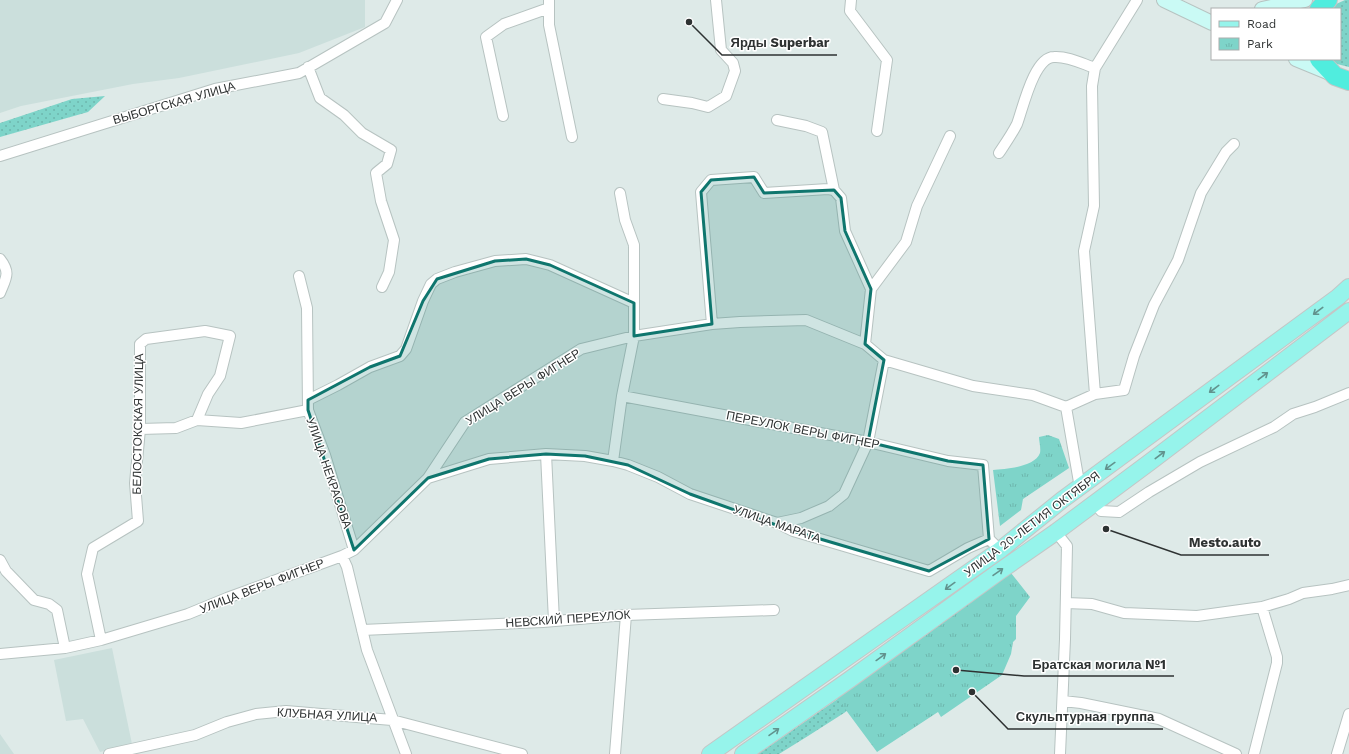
<svg xmlns="http://www.w3.org/2000/svg" width="1349" height="754" font-family="'Work Sans',sans-serif">
	<style>
		.built { fill: #cbdfdc }
		.grass { fill: url(#grass-dots) }
		.park { fill: url(#park-tufts) }
		.lines { fill: none; stroke-linecap: round; stroke-linejoin: round }
		.street-casing { stroke: #b7c3c1; stroke-width: 12 }
		.secondary-casing { stroke: #b7c3c1; stroke-width: 16 }
		.primary-casing { stroke: #c4c6c6; stroke-width: 18 }
		.highway-casing { stroke: #c4c6c6; stroke-width: 20 }
		.street { stroke: #fff; stroke-width: 10 }
		.secondary { stroke: #cafaf5; stroke-width: 14 }
		.primary { stroke: #96f4eb; stroke-width: 16 }
		.highway { stroke: #50edde; stroke-width: 18 }
		.oneway { stroke: #62938e }
		.marked { fill: #0f766e; fill-opacity: 0.2; stroke: #0f766e; stroke-width: 3; stroke-linejoin: round }
		.labels { text-anchor: middle; stroke-width: 3; stroke-linejoin: round; paint-order: stroke }
		.street-label { font-size: 12px; fill: #2e3232; stroke: #fff }
		.leader { fill: none; stroke: #2e3232; stroke-width: 1.5 }
		.callout-dot { fill: #2e3232; stroke: #fff; stroke-width: 1.5 }
		.callout-label { font-size: 13px; text-anchor: middle; font-weight: bold; fill: #2e3232; stroke: #fff; stroke-width: 3; stroke-linejoin: round; paint-order: stroke }
	</style>
	<defs>
		<pattern id="grass-dots" width="8" height="8" patternUnits="userSpaceOnUse"><rect width="8" height="8" fill="#7ed4c9"/><path d="M2 2h.1M6 6h.1" fill="none" stroke="#6db6ad" stroke-width="1.8" stroke-linecap="round"/></pattern>
		<pattern id="park-tufts" width="24" height="20" patternUnits="userSpaceOnUse"><rect width="24" height="20" fill="#7ed4c9"/><path d="M3 7l-1-3M5 7V3M7 7l1-3M15 17l-1-3M17 17v-4M19 17l1-3" fill="none" stroke="#6db6ad"/></pattern>
	</defs>
	<rect width="100%" height="100%" fill="#deeae8"/>
	<!-- built -->
	<path class="built" d="M 0,0 L 365,0 L 365,27 L 299,53 L 179,78 L 133,84 L 21,106 L 0,113 Z
		M 112,648 L 132,744 L 100,752 L 83,719 L 66,721 L 54,660 Z
		M 0,734 L 14,754 L 0,754 Z"/>
	<!-- grass -->
	<path class="grass" d="M 1345,0 L 1349,0 L 1349,67 L 1337,64 L 1330,59 L 1340,59 L 1340,9 L 1329,9 L 1334,5 Z
		M 105,96 L 88,112 L 0,137 L 0,123 L 72,99 Z
		M 956,617 L 960,629 L 844,713 L 808,736 L 779,754 L 758,754 Z"/>
	<!-- park -->
	<path class="park" d="M 1048,435 L 1059,439 L 1069,468 L 1023,499 L 1021,510 L 1000,526 L 993,470 C 1006,469 1035,467 1040,453 C 1041,448 1039,441 1039,437 Z
		M 1011,573 L 1030,597 L 1016,616 L 1016,639 L 1013,642 L 1011,654 L 1002,675 L 941,717 L 938,712 L 877,752 L 837,698 Z"/>
	<g class="lines">
		<defs>
			<path id="street" d="M 549,0 L 549,25 L 572,137
				M 851,0 L 850,11 L 887,60 L 877,131
				M 308,67 L 320,98 L 344,115 L 362,133 L 391,150 L 387,164 L 376,173 L 381,201 L 394,240 L 389,272 L 382,287
				M 663,99 L 692,103 L 708,107 L 726,96 L 735,71 L 733,63 L 721,50 L 716,0
				M 503,116 L 486,37 L 504,24 L 549,8
				M 777,120 L 806,126 L 822,132 L 834,190 L 841,198 L 845,231 L 871,289 L 865,344
				M 999,153 C 1005,144 1012,134 1017,124 C 1023,108 1034,57 1054,57 C 1068,56 1083,64 1095,68
				M 0,156 L 215,89 L 299,73 L 385,23 L 397,0
				M 0,259 C 11,273 6,278 0,293
				M 299,276 L 307,308 L 308,410 L 325,455 L 354,550
				M 871,289 L 906,242 L 917,206 L 950,136
				M 712,324 L 701,192 L 711,180 L 754,177 L 764,193 L 828,189 L 834,190
				M 1095,394 L 1084,251 L 1094,206 L 1092,86 L 1095,68 L 1137,0
				M 622,396 L 868,442 L 948,461 L 983,465 L 989,539
				M 308,400 L 338,385 L 370,367 L 400,356 L 406,349 L 423,301 L 431,284 L 437,279 L 455,272 L 495,261 L 526,259 L 550,265 L 634,303
				M 1066,407 L 1095,394 L 1124,390 L 1134,356 L 1154,305 L 1178,260 L 1201,193 L 1226,152 L 1234,144
				M 1066,407 L 1080,488
				M 140,429 L 176,428 L 197,420 L 241,423 L 308,410
				M 546,454 L 554,621
				M 613,461 L 622,396 L 634,336 L 634,245 L 625,220 L 620,193
				M 428,478 L 489,459 L 546,454 L 585,456 L 613,461 L 628,465 L 658,477 L 690,494 L 777,523 L 793,531 L 929,571 L 968,548 L 989,539 L 1000,550
				M 1095,503 L 1101,511 L 1119,512 L 1149,492 L 1200,462 L 1274,427 L 1293,414 L 1315,407 L 1349,393
				M 777,523 L 801,518 L 829,506 L 844,494 L 868,442 L 884,360
				M 1056,532 L 1067,546 L 1065,639 L 1060,754
				M 342,556 L 347,567 L 367,650 L 406,754
				M 0,560 L 6,571 L 34,600 L 49,604 L 57,610 L 65,648
				M 1066,603 L 1092,604 L 1124,613 L 1197,616 L 1262,607 L 1289,599 L 1303,593 L 1332,589 L 1349,585
				M 362,630 L 543,622 L 626,615 L 774,610
				M 101,640 L 87,574 L 93,548 L 138,521 L 135,483 L 140,429 L 140,344 L 146,339 L 205,331 L 230,336 L 220,376 L 208,394 L 197,420
				M 0,654 L 65,648 L 101,640 L 188,614 L 227,598 L 342,556 L 354,550 L 428,478 L 465,422 L 581,349 L 634,336 L 712,324 L 740,322 L 806,320 L 865,344 L 884,360 L 973,386 L 1033,395 L 1066,407
				M 1063,701 L 1081,703 L 1159,719 L 1236,754
				M 109,754 L 195,735 L 227,722 L 256,714 L 286,711 L 392,720 L 522,754
				M 615,754 L 626,615
				M 1254,754 L 1277,663 L 1277,657 L 1262,607
				M 1337,754 L 1349,714"/>
			<path id="secondary" d="M 1164,0 L 1212,23
				M 1262,9 L 1305,0
				M 1296,59 L 1330,73"/>
			<path id="primary" d="M 710,754 L 1000,550 L 1062,500 L 1338,297 L 1349,287
				M 743,754 L 849,680 L 1000,571 L 1056,532 L 1150,462 L 1349,311"/>
			<path id="highway" d="M 1319,9 L 1328,0
				M 1319,59 L 1335,76 L 1349,81"/>
		</defs>
		<!-- street casing -->
		<use href="#street" class="street-casing"/>
		<!-- secondary casing -->
		<use href="#secondary" class="secondary-casing"/>
		<!-- primary casing -->
		<use href="#primary" class="primary-casing"/>
		<!-- highway casing -->
		<use href="#highway" class="highway-casing"/>
		<!-- street -->
		<use href="#street" class="street"/>
		<!-- secondary -->
		<use href="#secondary" class="secondary"/>
		<!-- primary -->
		<use href="#primary" class="primary"/>
		<!-- highway -->
		<use href="#highway" class="highway"/>
	</g>
	<!-- one-way arrows -->
	<defs><path id="oneway-shaft" d="M-6 0H5M1.5-3L5.5 0L1.5 3" fill="none" stroke-width="1.6" stroke-linecap="round" stroke-linejoin="round"/></defs>
	<g class="oneway">
		<use href="#oneway-shaft" transform="translate(1318 311) rotate(143)"/>
		<use href="#oneway-shaft" transform="translate(1263 376) rotate(-37)"/>
		<use href="#oneway-shaft" transform="translate(1214 389) rotate(143)"/>
		<use href="#oneway-shaft" transform="translate(1160 455) rotate(-37)"/>
		<use href="#oneway-shaft" transform="translate(1110 466) rotate(144)"/>
		<use href="#oneway-shaft" transform="translate(998 572) rotate(-35)"/>
		<use href="#oneway-shaft" transform="translate(950 586) rotate(144)"/>
		<use href="#oneway-shaft" transform="translate(881 657) rotate(-36)"/>
		<use href="#oneway-shaft" transform="translate(774 732) rotate(-35)"/>
	</g>
	<!-- marked area -->
	<path class="marked" d="M 754,177 L 764,193 L 834,190 L 841,198 L 845,231 L 871,289 L 865,344 L 884,360 L 868,442 L 948,461 L 983,465 L 989,539 L 929,571 L 793,531 L 690,494 L 628,465 L 585,456 L 546,454 L 489,459 L 428,478 L 354,550 L 308,410 L 308,400 L 370,367 L 400,356 L 423,301 L 437,279 L 495,261 L 526,259 L 550,265 L 634,303 L 634,336 L 712,324 L 701,192 L 711,180 Z"/>
	<g class="labels">
		<!-- street labels -->
		<g class="street-label">
			<text transform="translate(174 103) rotate(-16)" y="4">ВЫБОРГСКАЯ УЛИЦА</text>
			<text transform="translate(523 387) rotate(-32)" y="4">УЛИЦА ВЕРЫ ФИГНЕР</text>
			<text transform="translate(138 424) rotate(-89)" y="4">БЕЛОСТОКСКАЯ УЛИЦА</text>
			<text transform="translate(803 430) rotate(11)" y="4">ПЕРЕУЛОК ВЕРЫ ФИГНЕР</text>
			<text transform="translate(329 473) rotate(71)" y="4">УЛИЦА НЕКРАСОВА</text>
			<text transform="translate(777 524) rotate(19)" y="4">УЛИЦА МАРАТА</text>
			<text transform="translate(1032 524) rotate(-37)" y="4">УЛИЦА 20-ЛЕТИЯ ОКТЯБРЯ</text>
			<text transform="translate(262 586) rotate(-21)" y="4">УЛИЦА ВЕРЫ ФИГНЕР</text>
			<text transform="translate(568 619) rotate(-4)" y="4">НЕВСКИЙ ПЕРЕУЛОК</text>
			<text transform="translate(327 715) rotate(3)" y="4">КЛУБНАЯ УЛИЦА</text>
		</g>
	</g>
	<!-- callouts -->
	<path class="leader" d="M689 22L722 55H837M1106 529L1181 555H1269M956 670L1024 676H1174M972 692L1008 729H1163"/>
	<g class="callout-dot">
		<circle cx="689" cy="22" r="4"/>
		<circle cx="1106" cy="529" r="4"/>
		<circle cx="956" cy="670" r="4"/>
		<circle cx="972" cy="692" r="4"/>
	</g>
	<g class="callout-label">
		<text x="780" y="47">Ярды Superbar</text>
		<text x="1225" y="547">Mesto.auto</text>
		<text x="1099" y="669">Братская могила №1</text>
		<text x="1085" y="721">Скульптурная группа</text>
	</g>
	<!-- legend -->
	<rect x="1211" y="8" width="130" height="52" fill="#ffffff" stroke="#abadad"/>
	<rect x="1219" y="21" width="20" height="6" fill="#96f4eb" stroke="#abadad"/>
	<text x="1247" y="28" font-size="12" fill="#2e3232">Road</text>
	<rect x="1219" y="38" width="20" height="12" fill="url(#park-tufts)" stroke="#abadad"/>
	<text x="1247" y="48" font-size="12" fill="#2e3232">Park</text>
</svg>
